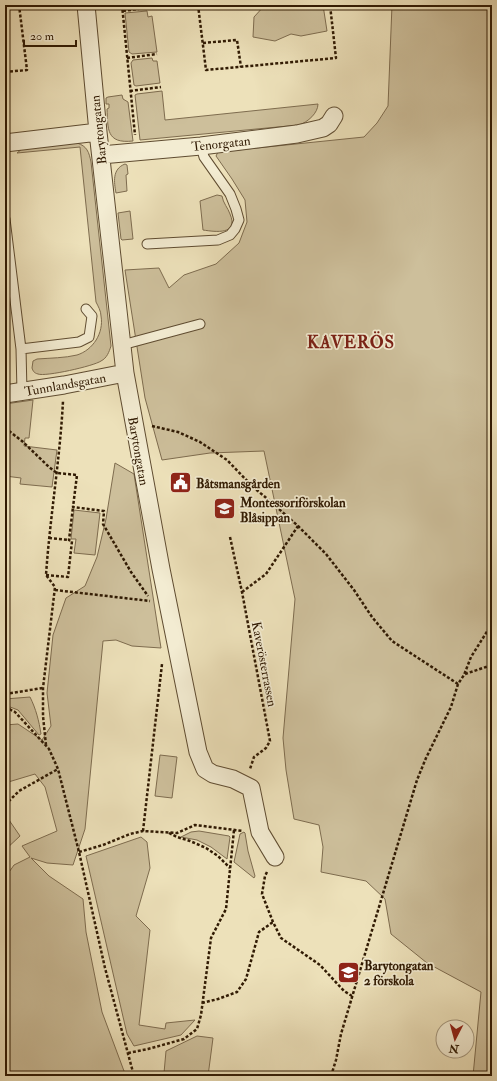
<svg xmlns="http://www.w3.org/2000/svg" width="497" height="1081" font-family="'IM FELL Double Pica',serif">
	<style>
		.green { fill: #cdbf9b; stroke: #7e6c4f }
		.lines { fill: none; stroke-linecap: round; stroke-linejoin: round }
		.lane-casing { stroke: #5f4c31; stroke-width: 11 }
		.street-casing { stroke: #5f4c31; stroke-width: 19 }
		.path { stroke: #301a03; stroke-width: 2.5; stroke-dasharray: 3 2; stroke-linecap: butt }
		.lane { stroke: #f3ecd2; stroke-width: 9 }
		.street { stroke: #f3ecd2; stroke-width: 17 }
		.labels { text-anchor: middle; stroke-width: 3.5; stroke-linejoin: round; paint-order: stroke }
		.street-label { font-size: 13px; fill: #301a03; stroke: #f3ecd2 }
		.poi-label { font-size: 13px; font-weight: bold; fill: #301a03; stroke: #f3ecd2; text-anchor: start }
		.district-label { font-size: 17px; font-weight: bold; letter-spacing: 1px; fill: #7a1f14; stroke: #f3ecd2 }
	</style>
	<rect width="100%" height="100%" fill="#ede1ba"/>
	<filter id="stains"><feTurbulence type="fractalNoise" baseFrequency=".005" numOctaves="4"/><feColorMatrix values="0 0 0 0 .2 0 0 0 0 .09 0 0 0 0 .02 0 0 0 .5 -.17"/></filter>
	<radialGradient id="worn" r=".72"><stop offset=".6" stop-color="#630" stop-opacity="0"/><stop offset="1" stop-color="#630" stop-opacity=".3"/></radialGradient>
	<!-- green -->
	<path class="green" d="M 265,5 L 323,5 L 327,31 L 301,36 L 291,34 L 275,41 L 253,37 L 254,17 Z
		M 392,5 L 492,5 L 492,1076 L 473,1076 L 481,992 L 427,963 L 391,934 L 385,899 L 366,881 L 321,872 L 323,847 L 319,825 L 294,819 L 286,770 L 283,738 L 295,599 L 264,451 L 210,453 L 162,460 L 145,398 L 125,270 L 159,268 L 169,288 L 184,275 L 216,264 L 239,243 L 247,222 L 245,200 L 232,179 L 216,156 L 218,152 L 364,137 L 377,123 L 388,106 Z
		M 147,11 L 148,17 L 152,16 L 157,52 L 132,54 L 129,52 L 125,13 Z
		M 152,58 L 153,61 L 157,61 L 160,83 L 136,86 L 134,85 L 131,63 L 133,60 Z
		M 162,91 L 165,120 L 318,104 C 318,113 308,122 299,125 L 140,140 L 135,95 L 137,94 Z
		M 122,95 L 123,99 L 128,102 L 133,141 C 106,144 108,129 107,109 L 109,108 L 109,104 L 106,104 L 106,98 L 108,97 Z
		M 77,143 C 87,146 89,152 91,162 L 111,346 C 109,352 107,358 101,361 C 94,366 45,377 38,374 C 34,373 33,371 32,368 L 33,361 L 37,359 C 50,358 65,358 77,355 C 93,350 104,333 101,316 C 101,311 98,306 96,302 L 80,147 L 17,153 L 22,149 Z
		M 125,164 L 127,165 L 128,174 L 126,175 L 127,191 L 116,193 C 114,182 112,169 125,164 Z
		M 217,195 L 222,196 C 223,203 228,208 230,214 C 239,235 216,232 203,230 L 200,201 Z
		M 130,211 L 133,239 L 122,240 L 121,239 L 118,213 Z
		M 33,400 L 29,438 L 25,438 L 24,446 L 57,450 L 52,487 L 20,484 L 21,478 L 5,476 L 5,404 Z
		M 115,463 L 134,474 L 161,648 L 132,646 L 116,640 L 103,641 L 85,829 L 73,865 L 47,863 L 31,858 L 49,876 L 83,899 L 86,932 L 102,1012 L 124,1071 L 130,1076 L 5,1076 L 5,878 L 14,865 L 30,857 L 22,846 L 57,831 L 45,787 L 35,774 L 5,783 L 5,725 L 18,724 L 42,740 L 51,726 L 47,693 L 53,635 L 66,598 L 85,586 L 97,557 L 106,519 Z
		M 74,510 L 100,513 L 95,555 L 74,553 L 76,539 L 71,539 Z
		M 30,697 C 36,709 39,721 41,734 L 39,735 L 18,710 L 5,705 L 5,699 Z
		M 160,755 L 177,757 L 172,798 L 155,796 Z
		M 9,820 L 20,836 L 5,850 L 5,823 Z
		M 199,831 L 229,836 L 230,837 L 227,859 L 211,847 L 197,840 L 181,837 L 191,832 Z
		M 244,832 L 245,833 L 248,851 L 255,876 L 254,878 L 234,862 L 240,834 Z
		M 141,837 L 147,842 L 150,868 L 136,916 L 150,930 L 139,1025 L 165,1029 L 166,1023 L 195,1020 L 181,1035 L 134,1046 L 127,1034 L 86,856 Z
		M 197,1036 L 213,1038 L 208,1076 L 190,1076 L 164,1073 L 166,1051 Z"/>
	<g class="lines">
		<defs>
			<path id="lane" d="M 5,219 L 21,349 L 22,392
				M 147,244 L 218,240 L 230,235 L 235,229 L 239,220 L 236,209 L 230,194 L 204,157 L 201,146
				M 122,345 L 200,324
				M 21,349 L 79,342 L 89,337 L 92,316 L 86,309"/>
			<path id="street" d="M 86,5 L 98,132 L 125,373 L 161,569 L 198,752 L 205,769 L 213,774 L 233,779 L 251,788 L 260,832 L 275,857
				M 5,143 L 98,132
				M 101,155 L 201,146 L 297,134 L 323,128 L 329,124 L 334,116
				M 5,394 L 64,385 L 125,373"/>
		</defs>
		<!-- lane casing -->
		<use href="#lane" class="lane-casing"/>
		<!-- street casing -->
		<use href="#street" class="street-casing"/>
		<!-- path -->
		<path class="path" d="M 122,5 L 135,135
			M 198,5 L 206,70 L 336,58 L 330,5
			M 123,11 L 152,7
			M 203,43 L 237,40 L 241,67
			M 127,58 L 157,54
			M 5,72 L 27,70 L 19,5
			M 130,91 L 161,87
			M 152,426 L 178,432 L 200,442 L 227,460 L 253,487 L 270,501 L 298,526 L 326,554 L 354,590 L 372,617 L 392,641 L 458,684
			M 5,428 L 22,441 L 49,467 L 57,473 L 77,475 L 73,507 L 104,511 L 103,524 L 131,572 L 148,596
			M 230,537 L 242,592 L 270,741 L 266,748 L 254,757 L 250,769
			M 49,538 L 69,540
			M 46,575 L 68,577 L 72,541 L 69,540 L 73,507
			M 55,590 L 150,601
			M 242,592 L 266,574 L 298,526
			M 465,674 L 492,665
			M 5,694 L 43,688
			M 5,707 L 15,712 L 49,749 L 58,769 L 79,852 L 105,968 L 134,1076
			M 46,745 L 43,716 L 43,688 L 55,587 L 46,575 C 50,517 60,459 63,401
			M 5,805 L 19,791 L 58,769
			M 143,831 L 162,664
			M 169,833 L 177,837 L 190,841 L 206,848 L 218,856 L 230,868
			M 79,852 L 103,845 L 130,834 L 143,831 L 177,833 L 195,825 L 243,831
			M 267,872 L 265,876 L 262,894 L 273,922 L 281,938 L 320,965 L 344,991 L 352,996
			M 202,1003 L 218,999 L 237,992 L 246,979 L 259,932 L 273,922
			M 128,1053 L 148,1049 L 184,1039 L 197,1029 L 201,1015 L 211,938 L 226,909 L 234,830
			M 331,1076 L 336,1060 L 341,1034 L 417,780 L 426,758 L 451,707 L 458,684 L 464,675 L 471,657 L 488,630 L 492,618"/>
		<!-- lane -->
		<use href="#lane" class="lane"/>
		<!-- street -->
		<use href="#street" class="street"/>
	</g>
	<!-- icons -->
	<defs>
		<symbol id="civic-square" viewBox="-11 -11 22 22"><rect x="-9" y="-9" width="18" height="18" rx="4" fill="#8f2418" stroke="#f3ecd2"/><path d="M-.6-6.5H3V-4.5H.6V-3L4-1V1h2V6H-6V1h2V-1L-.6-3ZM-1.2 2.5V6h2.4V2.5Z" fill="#fff"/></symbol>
		<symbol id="school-square" viewBox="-11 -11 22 22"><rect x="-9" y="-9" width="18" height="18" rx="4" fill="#8f2418" stroke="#f3ecd2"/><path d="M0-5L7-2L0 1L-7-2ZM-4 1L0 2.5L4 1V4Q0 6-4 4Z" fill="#fff"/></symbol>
	</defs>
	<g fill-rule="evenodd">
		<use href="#civic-square" x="168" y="470" width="25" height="25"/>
		<use href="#school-square" x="212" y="496" width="25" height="25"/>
		<use href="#school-square" x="336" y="960" width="25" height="25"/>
	</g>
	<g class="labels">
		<!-- street labels -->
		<g class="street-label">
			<text transform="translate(98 130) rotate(-96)" y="5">Barytongatan</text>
			<text transform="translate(221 143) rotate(-6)" y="5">Tenorgatan</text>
			<text transform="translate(65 384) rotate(-10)" y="5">Tunnlandsgatan</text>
			<text transform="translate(139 451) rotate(80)" y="5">Barytongatan</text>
			<text transform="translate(265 664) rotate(79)" y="5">Kaverösterrassen</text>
		</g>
		<!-- poi labels -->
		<g class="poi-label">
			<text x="196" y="488">Båtsmansgården</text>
			<text x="240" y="507">Montessoriförskolan<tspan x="240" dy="15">Blåsippan</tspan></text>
			<text x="364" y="970">Barytongatan<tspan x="364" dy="15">2 förskola</tspan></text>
		</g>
		<!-- district labels -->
		<g class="district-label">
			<text x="351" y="348">KAVERÖS</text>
		</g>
	</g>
	<!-- margin -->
	<rect width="497" height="1081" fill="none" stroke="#ede1ba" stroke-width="20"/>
	<rect x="6" y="6" width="485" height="1069" fill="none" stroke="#301a03" stroke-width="2"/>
	<rect x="10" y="10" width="477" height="1061" fill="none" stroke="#301a03"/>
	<!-- north arrow -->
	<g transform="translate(455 1039) rotate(186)"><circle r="19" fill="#f3ecd2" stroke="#a5987f"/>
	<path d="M0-3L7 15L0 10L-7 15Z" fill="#8f2418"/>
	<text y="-6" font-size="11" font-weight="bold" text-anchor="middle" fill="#301a03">N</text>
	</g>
	<!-- scale -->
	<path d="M24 40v6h52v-6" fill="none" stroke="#301a03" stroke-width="2"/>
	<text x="30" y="40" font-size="12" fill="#301a03" stroke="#f3ecd2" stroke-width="3" paint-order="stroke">20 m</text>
	<rect width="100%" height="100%" filter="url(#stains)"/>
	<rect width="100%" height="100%" fill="url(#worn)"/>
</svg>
